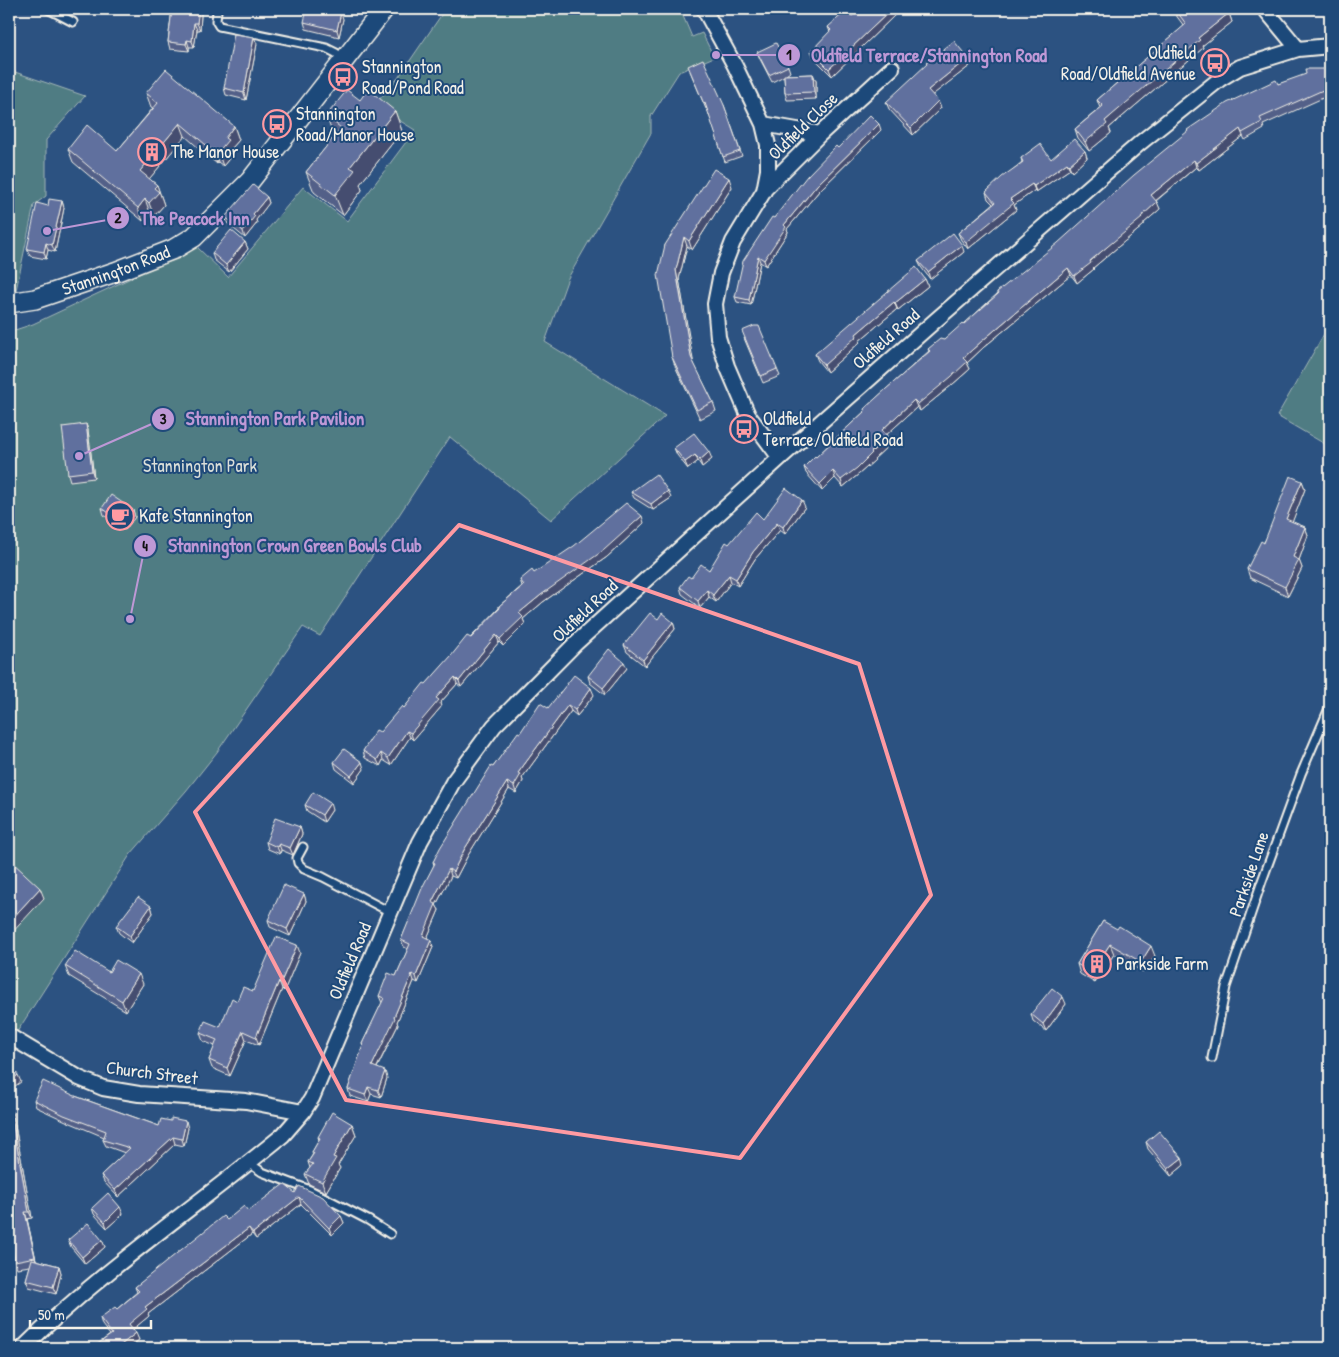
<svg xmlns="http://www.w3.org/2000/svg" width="1339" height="1357" font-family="'Patrick Hand',sans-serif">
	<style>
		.green { fill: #507b83; stroke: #a2b6b6 }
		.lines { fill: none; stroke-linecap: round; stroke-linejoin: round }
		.lane-casing { stroke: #f4f1e8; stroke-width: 11 }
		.street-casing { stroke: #f4f1e8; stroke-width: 18 }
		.secondary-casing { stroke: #f4f1e8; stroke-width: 22 }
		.lane { stroke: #1f4a7a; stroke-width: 7 }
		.street { stroke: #1f4a7a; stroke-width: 14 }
		.secondary { stroke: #1f4a7a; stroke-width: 19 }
		.wall { fill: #536088; stroke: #f4f1e8 }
		.shaded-wall { fill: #444e6f; stroke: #f4f1e8 }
		.building { fill: #61709e; stroke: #f4f1e8 }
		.marked { fill: none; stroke: #ff9aa2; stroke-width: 4; stroke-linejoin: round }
		.labels { text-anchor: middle; stroke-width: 4; stroke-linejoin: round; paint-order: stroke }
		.poi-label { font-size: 18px; fill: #f4f1e8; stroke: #1f4a7a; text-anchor: start }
		.street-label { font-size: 18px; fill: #f4f1e8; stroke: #1f4a7a }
		.park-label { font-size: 18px; fill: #dbdfd9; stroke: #1f4a7a }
		.leader { fill: none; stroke: #be98d6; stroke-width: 2 }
		.callout-dot { fill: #be98d6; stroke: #1f4a7a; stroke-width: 2 }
		.mark-label { font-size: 15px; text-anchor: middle; font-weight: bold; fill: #111 }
		.callout-label { font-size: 19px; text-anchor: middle; font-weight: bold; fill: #be98d6; stroke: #1f4a7a; stroke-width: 4; stroke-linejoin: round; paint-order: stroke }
	</style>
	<rect width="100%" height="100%" fill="#2c5281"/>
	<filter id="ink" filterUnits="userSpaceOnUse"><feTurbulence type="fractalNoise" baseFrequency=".02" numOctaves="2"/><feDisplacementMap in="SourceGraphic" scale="10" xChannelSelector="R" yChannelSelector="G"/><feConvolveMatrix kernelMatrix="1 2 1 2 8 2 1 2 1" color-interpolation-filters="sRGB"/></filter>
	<g filter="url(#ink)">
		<!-- green -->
		<path class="green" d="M 448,9 L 680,9 L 692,37 L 702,33 L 714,57 L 679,72 L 651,116 L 651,133 L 568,278 L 545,342 L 665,416 L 551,520 L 450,437 L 320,636 L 303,627 L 217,752 L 186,791 L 130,855 L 17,1032 L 9,1027 L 9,332 L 33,324 L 197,247 L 228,277 L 303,187 L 347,221 L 415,130 L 392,116 L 378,101 L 398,78 L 442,14 Z
			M 9,70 L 85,96 L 46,140 L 46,196 L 34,205 L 15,295 L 9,294 Z
			M 1328,327 L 1330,328 L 1330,447 L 1277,416 Z"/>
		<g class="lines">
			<defs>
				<path id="lane" d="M 48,9 L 73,22
					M 217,11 L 216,21 L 219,26 L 326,48 L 336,53 L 344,60
					M 303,847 L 297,858 L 298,863 L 304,869 L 323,877 L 390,912
					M 1212,1058 L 1226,987 L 1262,881 L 1301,774 L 1330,706
					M 249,1163 L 262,1172 L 310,1190 L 368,1220 L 390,1234"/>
				<path id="street" d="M 704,9 L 735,66 L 763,124 L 768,145 L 768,170 L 764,191 L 733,242 L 721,273 L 715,304 L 718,337 L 727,366 L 748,415 L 780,458
					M 1265,9 L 1298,49
					M 763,124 L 820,134
					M 764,190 L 820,134 L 892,68
					M 9,1036 L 79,1078 L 103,1088 L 139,1094 L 246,1101 L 303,1112
					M 23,1348 C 102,1270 197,1206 283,1135 L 303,1112 L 312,1098 L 420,842 L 453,782 L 494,726 L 576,643 L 780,458 L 936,320 L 1140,143 L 1220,79 L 1240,67 L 1298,49 L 1330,46"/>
				<g id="secondary">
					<path id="s1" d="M 9,303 L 35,299 L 115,272 L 174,249 L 194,237 L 250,181 L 384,9"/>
				</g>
			</defs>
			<!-- lane casing -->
			<use href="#lane" class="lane-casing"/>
			<!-- street casing -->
			<use href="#street" class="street-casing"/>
			<!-- secondary casing -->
			<use href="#secondary" class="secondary-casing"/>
			<!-- lane -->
			<use href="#lane" class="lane"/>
			<!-- street -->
			<use href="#street" class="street"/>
			<!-- secondary -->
			<use href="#secondary" class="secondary"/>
		</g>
		<!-- wall -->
		<path class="wall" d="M 172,9 L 200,9 L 201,15 L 200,30 L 197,30 L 194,47 L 189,47 L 189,51 L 170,49 L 168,42 Z
			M 860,9 L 896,9 L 897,13 L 832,76 L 814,58 L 811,51 L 830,32 L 828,27 L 852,16 Z
			M 1173,9 L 1225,9 L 1229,13 L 1232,22 L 1202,46 L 1203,48 L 1109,128 L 1111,133 L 1089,151 L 1078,138 L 1075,129 L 1100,108 L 1097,100 L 1184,26 L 1175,14 Z
			M 343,19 L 339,37 L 306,29 L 304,22 Z
			M 257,44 L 246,100 L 226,95 L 224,88 Z
			M 757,52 L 788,66 L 790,72 L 786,75 L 813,74 L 816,81 L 816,99 L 787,100 L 785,93 L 784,76 L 772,82 L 760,59 Z
			M 968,58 L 971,65 L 932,95 L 941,108 L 913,135 L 889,109 L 886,102 Z
			M 1330,69 L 1330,100 L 1325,100 L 1325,97 L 1263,125 L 1264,129 L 1245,140 L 1243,136 L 1199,170 L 1196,167 L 1156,201 L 1160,209 L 1144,223 L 1144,225 L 1093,268 L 1094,269 L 1077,283 L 1071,275 L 984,347 L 967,363 L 970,369 L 953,384 L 920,411 L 917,407 L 886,435 L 890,444 L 874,459 L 875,460 L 859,474 L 843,487 L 835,478 L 822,491 L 806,473 L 804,467 L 816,457 L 865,411 L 864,409 L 929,351 L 928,349 L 944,340 L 964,324 L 997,294 L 997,292 L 1278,84 Z
			M 690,71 L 724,105 L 742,156 L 725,162 L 707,108 L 706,109 Z
			M 146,93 L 234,126 L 239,140 L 231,149 L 233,154 L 223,166 L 218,162 L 217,164 L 185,136 L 149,179 L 157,185 L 164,205 L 154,216 L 150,213 L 143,221 L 73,162 L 68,149 L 117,151 L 153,108 L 151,107 Z
			M 360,100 L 395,111 L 402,131 L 360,184 L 362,190 L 343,215 L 314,192 L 306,172 L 334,137 L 326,116 Z
			M 881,130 L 819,191 L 787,229 L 788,232 L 766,266 L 760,262 L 751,305 L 737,302 L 735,297 L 774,218 L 838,148 Z
			M 1085,151 L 1087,158 L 1072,172 L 1070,169 L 1036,192 L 1035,190 L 1014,205 L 1016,210 L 968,249 L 961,240 L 958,233 L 993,204 L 988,199 L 986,192 L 1022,162 L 1021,158 L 1051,159 Z
			M 732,187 L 692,250 L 687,246 L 679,279 L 693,362 L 713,402 L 716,411 L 700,419 L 675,366 L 672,357 L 665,245 Z
			M 267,197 L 269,203 L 256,220 L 257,223 L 245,238 L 228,224 L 225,217 Z
			M 62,201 L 64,208 L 55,252 L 48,250 L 46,259 L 30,256 L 27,249 L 48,206 Z
			M 245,242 L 248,249 L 229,272 L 214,260 L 212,253 Z
			M 964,252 L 930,279 L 921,267 L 918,261 Z
			M 925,279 L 928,286 L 898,310 L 897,309 L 859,341 L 860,342 L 827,372 L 818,361 L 815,354 Z
			M 744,338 L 777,369 L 780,376 L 763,383 Z
			M 86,424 L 88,430 L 94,478 L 70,481 L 68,474 Z
			M 674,448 L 712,459 L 702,467 L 698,461 L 688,469 L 677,455 Z
			M 1302,481 L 1305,489 L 1292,522 L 1305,527 L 1308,535 L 1299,560 L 1302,568 L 1288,596 L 1250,578 L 1247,569 Z
			M 631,492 L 671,498 L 653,510 L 634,498 Z
			M 805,507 L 785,534 L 780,530 L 755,559 L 738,586 L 731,582 L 716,602 L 709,597 L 700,608 L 682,594 L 680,587 L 691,578 L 709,570 L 729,544 L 763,519 Z
			M 102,508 L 133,510 L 135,517 L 125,530 L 104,515 Z
			M 644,523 L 607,557 L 543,602 L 523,619 L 525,624 L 503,646 L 499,642 L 461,687 L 457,684 L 440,703 L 441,707 L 413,740 L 410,737 L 391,765 L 383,760 L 380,766 L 365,758 L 363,751 L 380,732 L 404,708 L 426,684 L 499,608 L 499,606 L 522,586 L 520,580 Z
			M 658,619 L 673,622 L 675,629 L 645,666 L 627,652 L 624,645 Z
			M 627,668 L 605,695 L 590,683 L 588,676 Z
			M 594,695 L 577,716 L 571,711 L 522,778 L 523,781 L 516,793 L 509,789 L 467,857 L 456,878 L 451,876 L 436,905 L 439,910 L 427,938 L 431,940 L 433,947 L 418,983 L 414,981 L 397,1022 L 398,1025 L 377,1068 L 387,1078 L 381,1097 L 371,1094 L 368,1102 L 350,1096 L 348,1089 L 363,1047 L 362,1044 L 382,1003 L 379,996 L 396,976 L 408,949 L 404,947 L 401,940 L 434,865 L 433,862 L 493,767 L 520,733 L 548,708 Z
			M 334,762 L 364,769 L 354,783 L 336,769 Z
			M 305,805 L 332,810 L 324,822 L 307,811 Z
			M 300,827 L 302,834 L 293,855 L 281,850 L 280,854 L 268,849 L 266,842 Z
			M 304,894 L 306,901 L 290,936 L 270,927 L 268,920 Z
			M 151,906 L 153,913 L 132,943 L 119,933 L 116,926 Z
			M 1103,921 L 1155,956 L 1144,973 L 1114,954 L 1095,983 L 1080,974 L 1077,964 Z
			M 300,953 L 284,991 L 282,989 L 259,1045 L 246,1040 L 230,1076 L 212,1068 L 209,1060 L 215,1046 L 203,1041 L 200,1033 L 220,1027 L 237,1001 L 253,991 Z
			M 65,966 L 109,972 L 143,984 L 126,1011 L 69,976 Z
			M 1066,1004 L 1046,1031 L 1033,1021 L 1031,1014 Z
			M 75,1096 L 159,1126 L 188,1128 L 184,1146 L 175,1144 L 118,1197 L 104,1182 L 101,1175 L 125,1153 L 106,1146 L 103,1140 L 104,1137 L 66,1121 L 36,1107 L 34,1100 Z
			M 13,1115 L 32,1218 L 27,1219 L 36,1260 L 59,1266 L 61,1273 L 56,1294 L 29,1287 L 26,1280 L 30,1266 L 17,1268 L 15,1261 L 10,1224 Z
			M 352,1124 L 356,1135 L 338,1165 L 340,1168 L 326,1192 L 309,1184 L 305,1174 L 310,1168 L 308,1162 L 313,1154 L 312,1152 L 319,1140 L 318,1137 Z
			M 1146,1142 L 1184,1165 L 1171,1176 L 1148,1149 Z
			M 295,1193 L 341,1216 L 344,1223 L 332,1235 L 301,1204 L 256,1239 L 252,1234 L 148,1314 L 149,1316 L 133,1329 L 139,1340 L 128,1348 L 92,1348 L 110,1335 L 102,1325 L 100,1318 L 117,1309 L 137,1292 L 135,1287 L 227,1220 Z
			M 92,1208 L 123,1214 L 107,1228 L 94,1214 Z
			M 68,1240 L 102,1240 L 105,1247 L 85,1264 L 71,1247 Z"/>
		<!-- shaded-wall -->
		<path class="shaded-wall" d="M 197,9 L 200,9 L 201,15 L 200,30 L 197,23 Z
			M 892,9 L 896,9 L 897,13 L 832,76 L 829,69 Z
			M 341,12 L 343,19 L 339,37 L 337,30 Z
			M 1229,13 L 1232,22 L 1202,46 L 1203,48 L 1109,128 L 1111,133 L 1089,151 L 1085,142 L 1105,121 L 1198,38 Z
			M 194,23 L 197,30 L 194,47 L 192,41 Z
			M 254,37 L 257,44 L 246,100 L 244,93 Z
			M 187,40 L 189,47 L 189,51 L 186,44 Z
			M 968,58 L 971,65 L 930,97 L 928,90 Z
			M 813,74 L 816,81 L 816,99 L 814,92 Z
			M 938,101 L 941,108 L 913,135 L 911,128 Z
			M 395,111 L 402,131 L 360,184 L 362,190 L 343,215 L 335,195 L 350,167 Z
			M 180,123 L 185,136 L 145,184 L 140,171 Z
			M 879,124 L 881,130 L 819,191 L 787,229 L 788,232 L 766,266 L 764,260 L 784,225 L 817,185 Z
			M 234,126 L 239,140 L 231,149 L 233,154 L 223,166 L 218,152 L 225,138 Z
			M 1240,129 L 1243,136 L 1199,170 L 1196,163 Z
			M 214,149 L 218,162 L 217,164 L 212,150 Z
			M 1085,151 L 1087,158 L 1072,172 L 1069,165 Z
			M 1194,160 L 1196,167 L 1154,202 L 1151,195 Z
			M 1067,163 L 1070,169 L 1036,192 L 1034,186 Z
			M 729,178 L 732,187 L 692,250 L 689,241 Z
			M 1032,184 L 1035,190 L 1014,205 L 1016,210 L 968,249 L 966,242 L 1010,199 Z
			M 157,185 L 164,205 L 154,216 L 149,203 L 154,188 Z
			M 267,197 L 269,203 L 256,220 L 257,223 L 245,238 L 243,231 L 253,214 Z
			M 145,199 L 150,213 L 143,221 L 138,208 Z
			M 62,201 L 64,208 L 55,252 L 52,245 Z
			M 1157,202 L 1160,209 L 1144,223 L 1144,225 L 1093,268 L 1094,269 L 1077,283 L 1074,276 Z
			M 684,237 L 687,246 L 679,279 L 694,365 L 691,357 L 676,270 Z
			M 245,242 L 248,249 L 229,272 L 226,265 Z
			M 46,243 L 48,250 L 46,259 L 44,252 Z
			M 962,245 L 964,252 L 930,279 L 928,272 Z
			M 758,256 L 760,262 L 751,305 L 749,300 Z
			M 1068,268 L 1071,275 L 984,347 L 967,363 L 970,369 L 953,384 L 920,411 L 918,404 L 963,358 L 982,341 Z
			M 925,279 L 928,286 L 898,310 L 895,303 Z
			M 894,302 L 897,309 L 859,341 L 860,342 L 827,372 L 824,365 L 856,334 Z
			M 914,400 L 917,407 L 884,437 L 882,430 Z
			M 86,424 L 88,430 L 94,478 L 92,471 Z
			M 888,437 L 890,444 L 874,459 L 875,460 L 859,474 L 843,487 L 841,480 Z
			M 709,452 L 712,459 L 702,467 L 700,460 Z
			M 695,455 L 698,461 L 688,469 L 685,462 Z
			M 833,471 L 835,478 L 822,491 L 820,484 Z
			M 1302,481 L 1305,489 L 1290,528 L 1286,519 Z
			M 668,491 L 671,498 L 653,510 L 651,504 Z
			M 802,500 L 805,507 L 785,534 L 783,527 Z
			M 133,510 L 135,517 L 125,530 L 123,523 Z
			M 642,516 L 644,523 L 607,557 L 543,602 L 523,619 L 525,624 L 503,646 L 500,639 L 519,613 L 541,595 Z
			M 777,523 L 780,530 L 755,559 L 738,586 L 736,579 L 753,552 Z
			M 1305,527 L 1308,535 L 1299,560 L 1302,568 L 1288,596 L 1285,587 L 1293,557 Z
			M 729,575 L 731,582 L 716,602 L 713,595 Z
			M 707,590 L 709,597 L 700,608 L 698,601 Z
			M 673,622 L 675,629 L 645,666 L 643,660 Z
			M 496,635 L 499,642 L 461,687 L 459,681 Z
			M 624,662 L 627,668 L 605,695 L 603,688 Z
			M 455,677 L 457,684 L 440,703 L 441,707 L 413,740 L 411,733 L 436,698 Z
			M 591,688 L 594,695 L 577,716 L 575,710 Z
			M 568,705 L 571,711 L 522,778 L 523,781 L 516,793 L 514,786 L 518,773 Z
			M 407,731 L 410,737 L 391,765 L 388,758 Z
			M 381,753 L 383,760 L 380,766 L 377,760 Z
			M 362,762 L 364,769 L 354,783 L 351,776 Z
			M 507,782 L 509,789 L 467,857 L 456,878 L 453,872 L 464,850 Z
			M 330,803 L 332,810 L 324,822 L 322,815 Z
			M 300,827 L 302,834 L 293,855 L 290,848 Z
			M 279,844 L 281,850 L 280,854 L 277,847 Z
			M 449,869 L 451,876 L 436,905 L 439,910 L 425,943 L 423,936 L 432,902 Z
			M 40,888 L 44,898 L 9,936 L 9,922 Z
			M 304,894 L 306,901 L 290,936 L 287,929 Z
			M 151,906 L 153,913 L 132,943 L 130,936 Z
			M 431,940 L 433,947 L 418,983 L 416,976 Z
			M 1110,944 L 1114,954 L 1095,983 L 1091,973 Z
			M 297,945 L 300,953 L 284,991 L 281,982 Z
			M 1151,946 L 1155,956 L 1144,973 L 1141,962 Z
			M 139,974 L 143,984 L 126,1011 L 122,1001 Z
			M 412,974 L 414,981 L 397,1022 L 398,1025 L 374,1073 L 372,1066 L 394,1017 Z
			M 279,981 L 282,989 L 259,1045 L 256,1037 Z
			M 1063,997 L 1066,1004 L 1046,1031 L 1043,1024 Z
			M 243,1031 L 246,1040 L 230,1076 L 227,1068 Z
			M 385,1071 L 387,1078 L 381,1097 L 378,1090 Z
			M 18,1075 L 21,1082 L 9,1090 L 9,1082 Z
			M 368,1087 L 371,1094 L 368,1102 L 365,1095 Z
			M 10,1109 L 13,1115 L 32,1218 L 29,1212 Z
			M 186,1121 L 188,1128 L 184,1146 L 182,1139 Z
			M 352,1124 L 356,1135 L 338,1165 L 340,1168 L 326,1192 L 322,1182 L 333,1157 Z
			M 173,1137 L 175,1144 L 118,1197 L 115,1190 Z
			M 1182,1158 L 1184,1165 L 1171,1176 L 1168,1169 Z
			M 299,1197 L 301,1204 L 256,1239 L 253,1233 Z
			M 120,1207 L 123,1214 L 107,1228 L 105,1222 Z
			M 25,1212 L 27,1219 L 37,1264 L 35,1257 Z
			M 341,1216 L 344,1223 L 332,1235 L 329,1228 Z
			M 249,1228 L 252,1234 L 148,1314 L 149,1316 L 131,1331 L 129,1324 L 145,1307 Z
			M 102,1240 L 105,1247 L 85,1264 L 82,1257 Z
			M 59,1266 L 61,1273 L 56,1294 L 53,1287 Z
			M 136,1333 L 139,1340 L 128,1348 L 117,1348 Z"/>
		<!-- building -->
		<path class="building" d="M 172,9 L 199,9 L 197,23 L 194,23 L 192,41 L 187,40 L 186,44 L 168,42 Z
			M 307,9 L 328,9 L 341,12 L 337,30 L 304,22 Z
			M 860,9 L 892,9 L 829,69 L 811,51 L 831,30 L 828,27 L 847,10 L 852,16 Z
			M 1175,9 L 1225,9 L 1229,13 L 1198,38 L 1200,40 L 1105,121 L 1107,124 L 1085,142 L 1075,129 L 1103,106 L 1097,100 L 1186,24 Z
			M 234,34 L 254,37 L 244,93 L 224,88 Z
			M 954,41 L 968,58 L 928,90 L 938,101 L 911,128 L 886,102 L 927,64 L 926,63 Z
			M 776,43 L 788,66 L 769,75 L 757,52 Z
			M 703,59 L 724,105 L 740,151 L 723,157 L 705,103 L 704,104 L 688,66 Z
			M 166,69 L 234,126 L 225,138 L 228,140 L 218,152 L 214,149 L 212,150 L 180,123 L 140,171 L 157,185 L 154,188 L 159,192 L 149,203 L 145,199 L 138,208 L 68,149 L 87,125 L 117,151 L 158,103 L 146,93 Z
			M 1305,69 L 1330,69 L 1330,93 L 1323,93 L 1323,90 L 1260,118 L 1262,122 L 1242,133 L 1240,129 L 1196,163 L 1194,160 L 1151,195 L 1157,202 L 1141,217 L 1142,218 L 1090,261 L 1091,263 L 1074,276 L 1068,268 L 982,341 L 963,358 L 967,362 L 951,377 L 918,404 L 914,400 L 882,430 L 888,437 L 871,452 L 872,453 L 857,468 L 841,480 L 833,471 L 820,484 L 804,467 L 815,456 L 816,457 L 849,426 L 865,411 L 864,409 L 886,389 L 930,351 L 928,349 L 940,339 L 944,340 L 963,323 L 964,324 L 998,294 L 997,292 L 1058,243 L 1134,175 L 1188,131 L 1187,130 L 1227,103 L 1276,80 L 1278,84 L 1306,74 Z
			M 813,74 L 814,92 L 785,93 L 784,75 Z
			M 368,89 L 395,111 L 350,167 L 355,170 L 335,195 L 306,172 L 341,128 L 326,116 L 347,90 L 360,100 Z
			M 870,115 L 879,124 L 817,185 L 784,225 L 786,227 L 764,260 L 758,256 L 749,300 L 735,297 L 743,261 L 772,217 L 774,218 L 807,176 L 836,146 L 838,148 Z
			M 1074,139 L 1085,151 L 1069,165 L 1067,163 L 1034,186 L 1032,184 L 1010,199 L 1014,203 L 966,242 L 958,233 L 995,203 L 986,192 L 1002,177 L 1023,162 L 1021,158 L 1040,144 L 1051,159 Z
			M 714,169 L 729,178 L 689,241 L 684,237 L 676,270 L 691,357 L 713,402 L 697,410 L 672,357 L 658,275 L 665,245 Z
			M 253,185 L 267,197 L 253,214 L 255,216 L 243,231 L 225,217 Z
			M 49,199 L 62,201 L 52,245 L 46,243 L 44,252 L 27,249 L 37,203 L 48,206 Z
			M 231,230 L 245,242 L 226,265 L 212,253 Z
			M 953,233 L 962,245 L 928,272 L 918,261 Z
			M 916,267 L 925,279 L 895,303 L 894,302 L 856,334 L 857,336 L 824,365 L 815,354 Z
			M 754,326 L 759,326 L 777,369 L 761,376 L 742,331 Z
			M 86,424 L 92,471 L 68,474 L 62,427 Z
			M 694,433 L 709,452 L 700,460 L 695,455 L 685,462 L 674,448 Z
			M 656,474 L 668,491 L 651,504 L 631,492 Z
			M 1290,476 L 1302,481 L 1286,519 L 1305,527 L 1293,557 L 1299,560 L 1285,587 L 1247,569 L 1261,541 L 1264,543 Z
			M 786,488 L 802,500 L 783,527 L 777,523 L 753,552 L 736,579 L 729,575 L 713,595 L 707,590 L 698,601 L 680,587 L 688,576 L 691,578 L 701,564 L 709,570 L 726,542 L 729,544 L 756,512 L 763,519 Z
			M 111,495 L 133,510 L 123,523 L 102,508 Z
			M 626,503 L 642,516 L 604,550 L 541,595 L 519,613 L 523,617 L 500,639 L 496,635 L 459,681 L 455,677 L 436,698 L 439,700 L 411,733 L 407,731 L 388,758 L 381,753 L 377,760 L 363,751 L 376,730 L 380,732 L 402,706 L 404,708 L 424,683 L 426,684 L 451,656 L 467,636 L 471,638 L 500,608 L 499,606 L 524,585 L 520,580 L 532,570 L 534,573 L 574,546 Z
			M 650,613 L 658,619 L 662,613 L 673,622 L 643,660 L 624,645 Z
			M 609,649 L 624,662 L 603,688 L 588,676 Z
			M 574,675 L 591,688 L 575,710 L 568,705 L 518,773 L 521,774 L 514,786 L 507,782 L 464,850 L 453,872 L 449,869 L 432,902 L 436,904 L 423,936 L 431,940 L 416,976 L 412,974 L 394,1017 L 395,1018 L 372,1066 L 385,1071 L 378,1090 L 368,1087 L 365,1095 L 348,1089 L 363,1045 L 362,1044 L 384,998 L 379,996 L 388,973 L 396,976 L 410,944 L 401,940 L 423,886 L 435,863 L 433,862 L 440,848 L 491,766 L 493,767 L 518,732 L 520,733 L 540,703 L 548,708 Z
			M 344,749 L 362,762 L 351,776 L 334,762 Z
			M 313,792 L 330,803 L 322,815 L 305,805 Z
			M 275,818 L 300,827 L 290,848 L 279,844 L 277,847 L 266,842 Z
			M 10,860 L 40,888 L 9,922 L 9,861 Z
			M 284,885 L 304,894 L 287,929 L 268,920 Z
			M 138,897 L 151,906 L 130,936 L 116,926 Z
			M 1103,921 L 1117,929 L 1119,926 L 1151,946 L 1141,962 L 1110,944 L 1091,973 L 1077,964 Z
			M 276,937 L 297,945 L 281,982 L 279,981 L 256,1037 L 243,1031 L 227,1068 L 209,1060 L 217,1040 L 200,1033 L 205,1021 L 220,1027 L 232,998 L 237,1001 L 243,987 L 253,991 Z
			M 75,951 L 109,972 L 116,960 L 139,974 L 122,1001 L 65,966 Z
			M 1052,988 L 1063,997 L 1043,1024 L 1031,1014 Z
			M 11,1065 L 18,1075 L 9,1082 L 9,1067 Z
			M 43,1081 L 75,1096 L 159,1126 L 161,1119 L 171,1121 L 171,1118 L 186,1121 L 182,1139 L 173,1137 L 115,1190 L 101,1175 L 130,1148 L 103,1140 L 106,1131 L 64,1115 L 34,1100 Z
			M 9,1109 L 10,1109 L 29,1212 L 25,1212 L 35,1257 L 15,1261 L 9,1234 L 9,1224 L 10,1224 L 9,1219 Z
			M 332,1112 L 352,1124 L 333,1157 L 336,1158 L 322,1182 L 305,1174 L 313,1164 L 308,1162 L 314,1153 L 312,1152 L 320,1138 L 318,1137 Z
			M 1159,1131 L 1182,1158 L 1168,1169 L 1146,1142 Z
			M 284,1184 L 295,1193 L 299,1186 L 323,1197 L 341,1216 L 329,1228 L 299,1197 L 253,1233 L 249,1228 L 145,1307 L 147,1309 L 129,1324 L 136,1333 L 117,1348 L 92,1348 L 112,1334 L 100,1318 L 115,1307 L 117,1309 L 139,1291 L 135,1287 L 223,1216 L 227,1220 L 244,1206 L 248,1211 Z
			M 108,1193 L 120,1207 L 105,1222 L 92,1208 Z
			M 88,1223 L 102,1240 L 82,1257 L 68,1240 Z
			M 32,1259 L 59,1266 L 53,1287 L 26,1280 Z"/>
	</g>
	<!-- marked area -->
	<path class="marked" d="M 459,525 L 859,664 L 931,895 L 740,1158 L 346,1100 L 195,812 Z"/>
	<!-- icons -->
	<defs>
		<symbol id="bus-ring" viewBox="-11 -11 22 22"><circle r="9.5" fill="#1f4a7a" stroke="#ff9aa2" stroke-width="1.5"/><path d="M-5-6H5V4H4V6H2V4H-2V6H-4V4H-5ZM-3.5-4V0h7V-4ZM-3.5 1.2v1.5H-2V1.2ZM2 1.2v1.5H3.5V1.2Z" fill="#ff9aa2"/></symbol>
		<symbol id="building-ring" viewBox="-11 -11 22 22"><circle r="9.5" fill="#1f4a7a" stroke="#ff9aa2" stroke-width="1.5"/><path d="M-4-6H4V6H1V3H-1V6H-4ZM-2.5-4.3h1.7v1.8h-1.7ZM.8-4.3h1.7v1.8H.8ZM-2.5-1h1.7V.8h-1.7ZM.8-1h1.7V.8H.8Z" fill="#ff9aa2"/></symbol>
		<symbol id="cafe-ring" viewBox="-11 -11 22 22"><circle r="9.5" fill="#1f4a7a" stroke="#ff9aa2" stroke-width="1.5"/><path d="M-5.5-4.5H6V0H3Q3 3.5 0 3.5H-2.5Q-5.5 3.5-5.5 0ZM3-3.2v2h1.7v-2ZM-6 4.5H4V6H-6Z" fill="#ff9aa2"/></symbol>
	</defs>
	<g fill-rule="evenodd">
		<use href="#bus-ring" x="1199" y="47" width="32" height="32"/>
		<use href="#bus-ring" x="327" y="61" width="32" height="32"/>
		<use href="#bus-ring" x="261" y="108" width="32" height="32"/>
		<use href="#building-ring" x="136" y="136" width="32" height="32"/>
		<use href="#bus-ring" x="728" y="413" width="32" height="32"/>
		<use href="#cafe-ring" x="104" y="500" width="32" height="32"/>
		<use href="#building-ring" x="1081" y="948" width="32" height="32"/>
	</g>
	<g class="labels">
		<!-- poi labels -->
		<g class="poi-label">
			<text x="1196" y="59" text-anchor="end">Oldfield<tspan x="1196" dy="21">Road/Oldfield Avenue</tspan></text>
			<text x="362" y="73">Stannington<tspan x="362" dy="21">Road/Pond Road</tspan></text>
			<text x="296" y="120">Stannington<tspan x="296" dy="21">Road/Manor House</tspan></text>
			<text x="171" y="158">The Manor House</text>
			<text x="763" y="425">Oldfield<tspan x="763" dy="21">Terrace/Oldfield Road</tspan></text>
			<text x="139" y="522">Kafe Stannington</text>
			<text x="1116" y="970">Parkside Farm</text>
		</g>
		<!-- street labels -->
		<g class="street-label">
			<text transform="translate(803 126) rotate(-44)" y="6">Oldfield Close</text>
			<text dy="6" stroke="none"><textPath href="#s1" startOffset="112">Stannington Road</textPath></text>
			<text transform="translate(886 339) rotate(-41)" y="6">Oldfield Road</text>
			<text transform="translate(585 611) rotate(-43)" y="6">Oldfield Road</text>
			<text transform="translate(1249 874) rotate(-71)" y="6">Parkside Lane</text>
			<text transform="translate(350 961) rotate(-67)" y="6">Oldfield Road</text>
			<text transform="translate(152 1073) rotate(7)" y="6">Church Street</text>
		</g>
		<!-- park labels -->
		<g class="park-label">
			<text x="200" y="472">Stannington Park</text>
		</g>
	</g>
	<!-- callouts -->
	<path class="leader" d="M716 55L789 55M47 231L118 218M79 456L163 419M130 619L145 546"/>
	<g class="callout-dot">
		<circle cx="716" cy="55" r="5"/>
		<circle cx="47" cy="231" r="5"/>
		<circle cx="79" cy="456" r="5"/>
		<circle cx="130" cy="619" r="5"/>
		<circle cx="789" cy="55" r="12"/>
		<circle cx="118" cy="218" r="12"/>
		<circle cx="163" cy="419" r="12"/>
		<circle cx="145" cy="546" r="12"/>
	</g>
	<g class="mark-label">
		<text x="789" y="60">1</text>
		<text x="118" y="223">2</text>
		<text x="163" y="424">3</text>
		<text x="145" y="551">4</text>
	</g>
	<g class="callout-label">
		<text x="929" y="62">Oldfield Terrace/Stannington Road</text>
		<text x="195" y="225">The Peacock Inn</text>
		<text x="275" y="425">Stannington Park Pavilion</text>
		<text x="295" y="552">Stannington Crown Green Bowls Club</text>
	</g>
	<!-- margin -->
	<rect width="1339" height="1357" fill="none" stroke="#1f4a7a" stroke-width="30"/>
	<rect x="15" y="15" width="1309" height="1327" fill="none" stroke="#f4f1e8" stroke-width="2" filter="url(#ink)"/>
	<!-- scale -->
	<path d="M30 1320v8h121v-8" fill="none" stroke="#f4f1e8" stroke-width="2.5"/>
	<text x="38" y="1320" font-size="15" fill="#f4f1e8" stroke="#1f4a7a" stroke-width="4" paint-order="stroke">50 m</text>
</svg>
